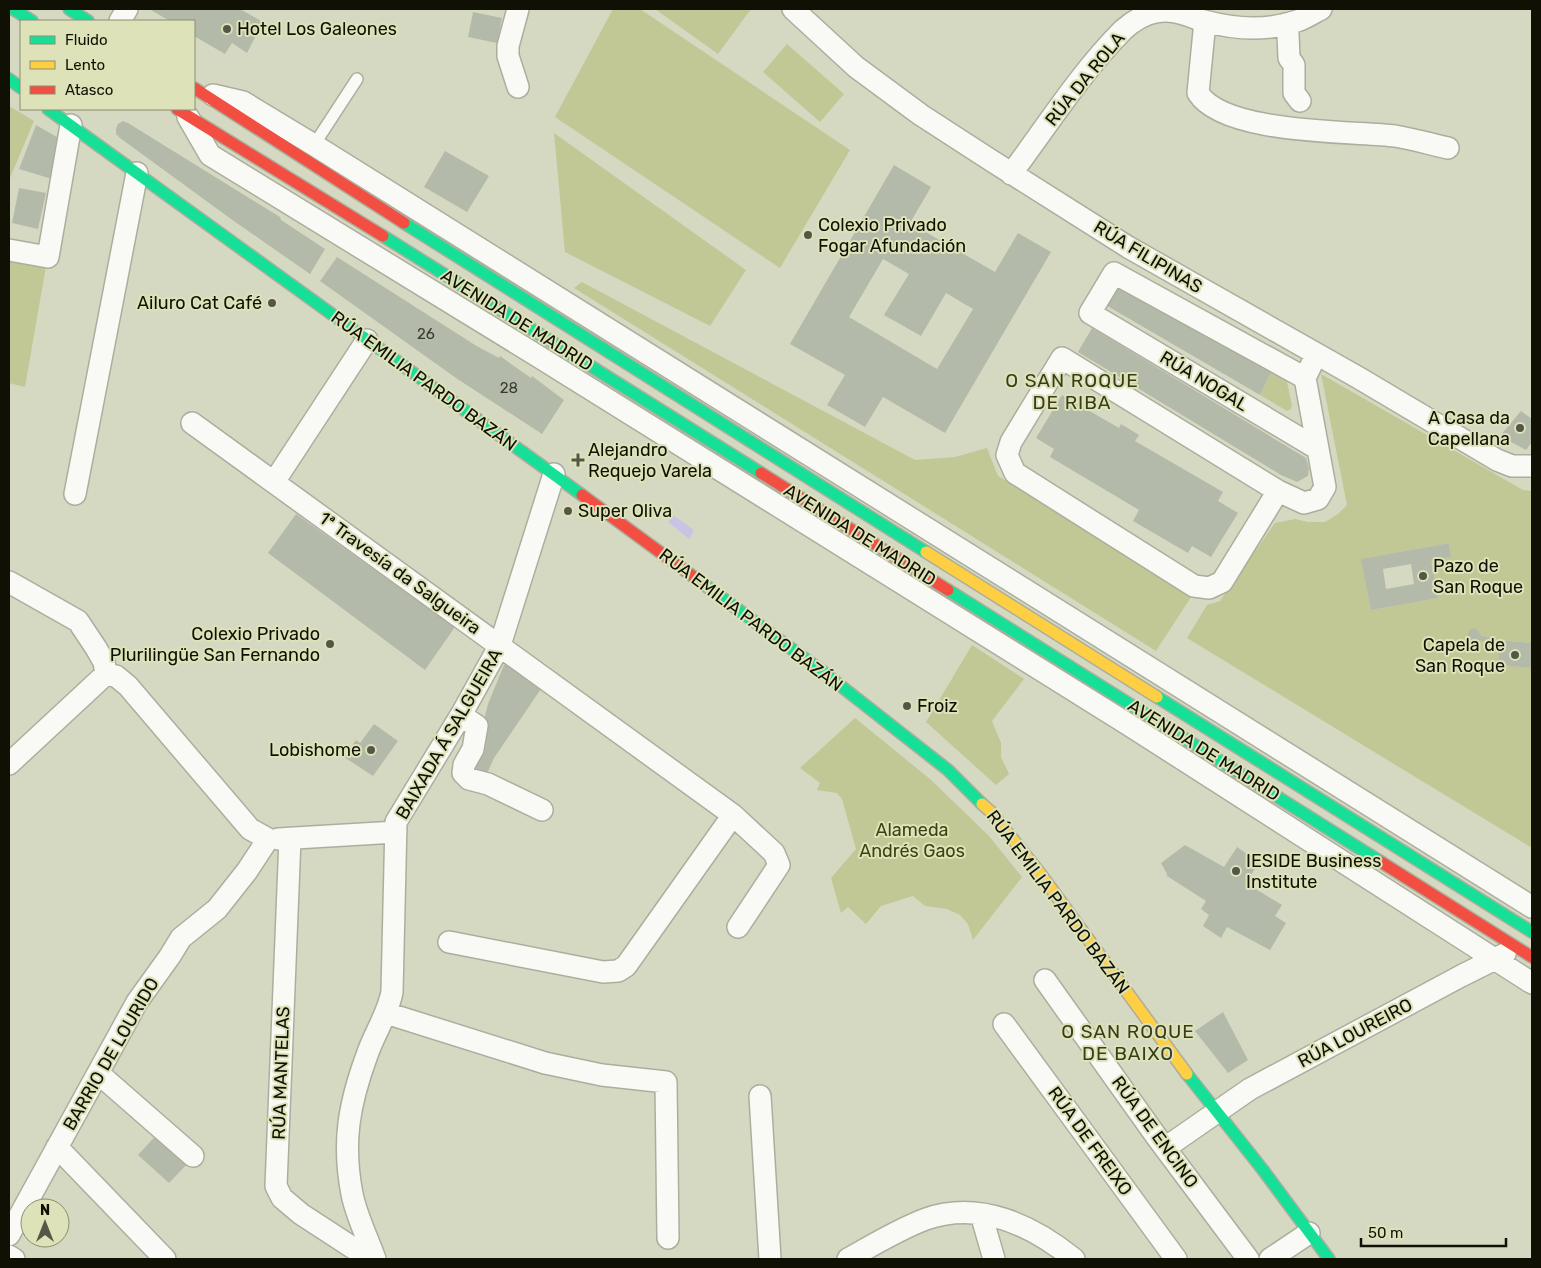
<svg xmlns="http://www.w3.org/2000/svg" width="1541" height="1268" font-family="Rubik,sans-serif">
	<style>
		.green { fill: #c1c795; fill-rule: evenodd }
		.water { fill: #cac3e6 }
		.building { fill: #b4baa9; fill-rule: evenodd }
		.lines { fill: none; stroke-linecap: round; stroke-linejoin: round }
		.lane-casing { stroke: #acae9d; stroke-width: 14 }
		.street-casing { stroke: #acae9d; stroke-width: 24 }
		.fast-casing { stroke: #acae9d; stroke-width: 14 }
		.slow-casing { stroke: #acae9d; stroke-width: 14 }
		.jam-casing { stroke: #acae9d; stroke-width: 14 }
		.lane { stroke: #f9f9f6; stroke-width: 11 }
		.street { stroke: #f9f9f6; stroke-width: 21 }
		.fast { stroke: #16e098; stroke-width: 11 }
		.slow { stroke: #ffcf43; stroke-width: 11 }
		.jam { stroke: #f24e42; stroke-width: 11 }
		.poi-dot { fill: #555746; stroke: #dde2b9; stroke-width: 2 }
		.labels { text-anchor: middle; stroke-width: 4; stroke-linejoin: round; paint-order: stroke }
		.number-label { font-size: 15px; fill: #393b2d }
		.poi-label { font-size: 18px; fill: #101104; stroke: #dde2b9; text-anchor: start }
		.street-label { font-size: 18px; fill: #101104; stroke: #dde2b9 }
		.park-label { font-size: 18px; fill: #3d400f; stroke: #dde2b9 }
		.neighbourhood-label { font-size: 19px; letter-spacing: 1px; fill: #393c18; stroke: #dde2b9 }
	</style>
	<rect width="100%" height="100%" fill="#d6d9c2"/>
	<!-- green -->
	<path class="green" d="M 613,9 L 640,9 L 850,150 L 780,268 L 555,117 Z
		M 655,9 L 751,9 L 718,54 Z
		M 787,44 L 844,94 L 820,122 L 763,72 Z
		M 9,106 L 34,121 L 10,178 L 9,178 Z
		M 554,133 L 746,270 L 710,326 L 565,252 Z
		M 9,259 L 46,266 L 25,387 L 9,383 Z
		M 582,282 L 915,460 L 955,457 L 987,448 L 998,476 L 1193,594 L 1156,651 L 574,288 Z
		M 1274,367 L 1285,373 L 1292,405 L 1291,409 L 1287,411 L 1260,395 Z
		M 1321,374 L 1523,490 L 1532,491 L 1532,643 L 1500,640 L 1498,665 L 1532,668 L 1532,848 L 1187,638 L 1207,605 L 1220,601 L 1275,523 L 1295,519 L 1308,522 L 1325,522 L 1338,514 L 1347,505 ZM 1449,543 L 1451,557 L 1431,561 L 1437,598 L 1371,610 L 1362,559 Z
		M 972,645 L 1024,679 L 992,721 L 1001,743 L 1001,757 L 1009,774 L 996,785 L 926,722 Z
		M 855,718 L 930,779 L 989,836 L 1022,877 L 973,940 L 968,924 L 960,915 L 947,909 L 925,906 L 913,896 L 881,906 L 866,924 L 848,907 L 841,913 L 831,878 L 856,849 L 842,799 L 837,793 L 817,790 L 820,783 L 800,768 Z"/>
	<!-- water -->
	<path class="water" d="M 673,515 L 694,530 L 689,539 L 668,522 Z"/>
	<!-- building -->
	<path class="building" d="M 149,9 L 240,9 L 263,22 L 247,53 L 232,43 L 225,54 L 194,36 L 194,21 L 170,21 Z
		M 473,12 L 502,18 L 497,43 L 468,37 Z
		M 123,121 L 128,123 L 280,217 L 281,220 L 325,249 L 310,274 L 231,219 L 120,138 L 116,134 L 116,129 L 118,124 Z
		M 36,125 L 62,140 L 52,179 L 19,169 Z
		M 445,151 L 489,176 L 467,212 L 424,187 Z
		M 894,165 L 931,187 L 910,223 L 995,272 L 1018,233 L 1051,252 L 945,433 L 883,397 L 865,427 L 827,405 L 845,375 L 790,344 ZM 883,259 L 909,274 L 884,315 L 921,336 L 946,293 L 973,309 L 937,369 L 849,317 Z
		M 19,188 L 46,193 L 38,229 L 12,223 Z
		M 337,257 L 475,345 L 499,358 L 500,356 L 531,378 L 532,376 L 564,400 L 542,434 L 456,378 L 320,281 Z
		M 1117,280 L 1274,367 L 1260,395 L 1104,304 Z
		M 1092,328 L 1306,458 L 1309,468 L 1308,476 L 1297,482 L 1281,475 L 1078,352 Z
		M 1062,395 L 1119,428 L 1121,424 L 1139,435 L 1135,441 L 1223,492 L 1218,501 L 1238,513 L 1211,557 L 1192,546 L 1188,553 L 1133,521 L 1139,510 L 1050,457 L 1054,449 L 1036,438 Z
		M 1521,411 L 1532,419 L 1532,442 L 1526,450 L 1500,436 Z
		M 296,514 L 455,627 L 425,670 L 268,553 Z
		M 1449,543 L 1451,557 L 1431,561 L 1438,598 L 1371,610 L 1361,559 ZM 1411,564 L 1414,584 L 1386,589 L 1383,569 Z
		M 1474,628 L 1478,630 L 1481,636 L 1499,640 L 1532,643 L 1532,668 L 1498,665 L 1499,645 L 1480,640 L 1476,642 L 1471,642 L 1468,638 L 1468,634 L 1470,630 Z
		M 513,660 L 545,683 L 494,758 L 485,778 L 467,770 L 476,751 L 488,704 L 504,665 Z
		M 374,724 L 398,741 L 373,776 L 344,757 L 356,740 L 360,743 Z
		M 1185,845 L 1224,867 L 1237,847 L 1259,862 L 1246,883 L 1282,905 L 1275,916 L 1286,923 L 1270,950 L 1227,927 L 1221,938 L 1203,926 L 1209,915 L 1201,909 L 1206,901 L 1167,876 L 1167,874 L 1161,863 Z
		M 1223,1012 L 1248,1060 L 1228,1073 L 1195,1031 Z
		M 159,1132 L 191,1160 L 169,1183 L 138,1155 Z"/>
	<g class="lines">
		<defs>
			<path id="lane" d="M 314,145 L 357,79"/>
			<path id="street" d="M 518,9 L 508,46 L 508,56 L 518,87
				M 793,9 L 856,67 L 921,115 L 992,161 L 1128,247 L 1359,378 L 1497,460 L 1512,466 L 1532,466
				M 120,21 L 127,9
				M 1205,21 L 1198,93 C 1224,134 1349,131 1395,136 C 1413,139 1430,144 1448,148
				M 1285,24 L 1288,34 L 1289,58 L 1294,65 L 1294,93 L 1300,101
				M 213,95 L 243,102 L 314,145 L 1532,907
				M 188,117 L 210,155 L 536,355 L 1126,723 L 1532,983
				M 1011,174 C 1047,126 1081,72 1123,30 C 1132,22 1144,14 1156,12 C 1173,8 1188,16 1204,21 C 1234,29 1268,31 1297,21 C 1306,18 1313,13 1321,9
				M 9,250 L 48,257 L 71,125
				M 1305,378 L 1114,273 L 1090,313 L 1318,449
				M 192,423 L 733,815 L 774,853 L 779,865 L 738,927
				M 274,482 L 367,340
				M 1278,491 L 1222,582 L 1209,588 L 1194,586 L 1015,473 L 1007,455 L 1011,442 L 1062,358 L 1278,491 L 1304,503 L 1318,499 L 1325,487 L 1305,378 L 1316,355
				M 75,494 L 137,173
				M 9,582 L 78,621 L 96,648 L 104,662 L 106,674
				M 106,674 L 116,676 L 128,686 L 250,829 L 268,839
				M 461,715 L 477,726 L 473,749 L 464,765 L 463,773 L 469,779 L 488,784 L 542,810
				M 9,764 L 106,674
				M 278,839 L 396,832
				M 290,839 L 276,1186 L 282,1198 L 301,1214 L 370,1259
				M 449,942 L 603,972 L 618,971 L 626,966 L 733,815
				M 1045,980 L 1156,1136 L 1248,1259
				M 386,1013 L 545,1063 L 602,1075 L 666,1082 L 668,1238
				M 1004,1024 L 1176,1259
				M 98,1073 L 193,1156
				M 760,1096 L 770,1259
				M 57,1147 L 165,1259
				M 1165,1148 L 1250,1089 L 1461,976 L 1505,954
				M 981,1214 L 994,1259
				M 9,1235 L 137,1002 L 170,956 L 181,938 L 217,909 L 247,871 L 268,839
				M 9,1256 L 14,1259
				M 375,1259 C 368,1239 356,1215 352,1194 C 342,1142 349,1104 367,1055 C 374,1034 388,1014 392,992 L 396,822 L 461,715 L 500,645 L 554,474
				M 848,1259 C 873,1245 899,1229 926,1219 C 980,1200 1033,1226 1074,1259
				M 1270,1259 L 1309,1233"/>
			<path id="fast" d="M 13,9 L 32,21
				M 69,9 L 88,21
				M 9,79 L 21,88
				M 48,109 L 582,495
				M 404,223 L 926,552
				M 383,236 L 761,473
				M 702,583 L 823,672 L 948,770 L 982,804
				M 948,590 L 1381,862
				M 1157,697 L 1532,932
				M 1187,1074 L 1263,1170 L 1329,1259"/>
			<path id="slow" d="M 926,552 L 1157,697
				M 982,804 L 991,812 L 1039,872 L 1187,1074"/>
			<path id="jam" d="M 194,88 L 404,223
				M 177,109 L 383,236
				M 761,473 L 948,590
				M 582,495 L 702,583
				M 1381,862 L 1532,957"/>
		</defs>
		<!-- lane casing -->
		<use href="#lane" class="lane-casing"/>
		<!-- street casing -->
		<use href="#street" class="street-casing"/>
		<!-- fast casing -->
		<use href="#fast" class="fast-casing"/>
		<!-- slow casing -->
		<use href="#slow" class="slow-casing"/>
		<!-- jam casing -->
		<use href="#jam" class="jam-casing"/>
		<!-- lane -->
		<use href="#lane" class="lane"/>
		<!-- street -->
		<use href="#street" class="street"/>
		<!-- fast -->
		<use href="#fast" class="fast"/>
		<!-- slow -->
		<use href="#slow" class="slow"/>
		<!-- jam -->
		<use href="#jam" class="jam"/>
	</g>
	<!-- markers -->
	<g class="poi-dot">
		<circle cx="227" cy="29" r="5"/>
		<circle cx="808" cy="235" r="5"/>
		<circle cx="272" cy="303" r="5"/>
		<circle cx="1520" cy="428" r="5"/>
		<path d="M575.5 452.5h5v5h5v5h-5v5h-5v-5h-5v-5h5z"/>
		<circle cx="568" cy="511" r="5"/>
		<circle cx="1423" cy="576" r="5"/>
		<circle cx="330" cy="644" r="5"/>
		<circle cx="1515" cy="655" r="5"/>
		<circle cx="907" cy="706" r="5"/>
		<circle cx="371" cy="750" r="5"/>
		<circle cx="1236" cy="871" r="5"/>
	</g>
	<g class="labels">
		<!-- number labels -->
		<g class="number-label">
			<text x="426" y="339">26</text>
			<text x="509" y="393">28</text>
		</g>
		<!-- poi labels -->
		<g class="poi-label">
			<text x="237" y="35">Hotel Los Galeones</text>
			<text x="818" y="231">Colexio Privado<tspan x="818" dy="21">Fogar Afundación</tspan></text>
			<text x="262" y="309" text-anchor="end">Ailuro Cat Café</text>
			<text x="1510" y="424" text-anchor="end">A Casa da<tspan x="1510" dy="21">Capellana</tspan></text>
			<text x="588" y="456">Alejandro<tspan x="588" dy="21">Requejo Varela</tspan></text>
			<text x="578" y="517">Super Oliva</text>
			<text x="1433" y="572">Pazo de<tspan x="1433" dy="21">San Roque</tspan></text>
			<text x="320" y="640" text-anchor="end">Colexio Privado<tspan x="320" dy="21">Plurilingüe San Fernando</tspan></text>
			<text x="1505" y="651" text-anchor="end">Capela de<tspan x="1505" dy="21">San Roque</tspan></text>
			<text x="917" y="712">Froiz</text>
			<text x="361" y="756" text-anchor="end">Lobishome</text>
			<text x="1246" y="867">IESIDE Business<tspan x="1246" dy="21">Institute</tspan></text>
		</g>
		<!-- street labels -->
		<g class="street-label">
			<text transform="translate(1085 79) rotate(-51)" y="6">RÚA DA ROLA</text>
			<text transform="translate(1148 257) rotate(31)" y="6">RÚA FILIPINAS</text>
			<text transform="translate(517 320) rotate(32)" y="6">AVENIDA DE MADRID</text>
			<text transform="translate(424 381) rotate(36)" y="6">RÚA EMILIA PARDO BAZÁN</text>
			<text transform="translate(1204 381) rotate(31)" y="6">RÚA NOGAL</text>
			<text transform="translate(860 535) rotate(32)" y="6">AVENIDA DE MADRID</text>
			<text transform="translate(400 573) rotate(36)" y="6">1ª Travesía da Salgueira</text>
			<text transform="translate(751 620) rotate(37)" y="6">RÚA EMILIA PARDO BAZÁN</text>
			<text transform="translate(449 734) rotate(-60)" y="6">BAIXADA Á SALGUEIRA</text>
			<text transform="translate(1204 750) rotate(32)" y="6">AVENIDA DE MADRID</text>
			<text transform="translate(1058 902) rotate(53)" y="6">RÚA EMILIA PARDO BAZÁN</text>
			<text transform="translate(1355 1033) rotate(-28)" y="6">RÚA LOUREIRO</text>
			<text transform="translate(111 1054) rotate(-60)" y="6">BARRIO DE LOURIDO</text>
			<text transform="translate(281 1073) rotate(-88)" y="6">RÚA MANTELAS</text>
			<text transform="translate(1155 1132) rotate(54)" y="6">RÚA DE ENCINO</text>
			<text transform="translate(1090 1141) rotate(54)" y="6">RÚA DE FREIXO</text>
		</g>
		<!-- park labels -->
		<g class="park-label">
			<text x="912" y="836">Alameda<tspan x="912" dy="21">Andrés Gaos</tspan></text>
		</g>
		<!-- neighbourhood labels -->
		<g class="neighbourhood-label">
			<text x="1072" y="387">O SAN ROQUE<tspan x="1072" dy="22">DE RIBA</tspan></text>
			<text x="1128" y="1038">O SAN ROQUE<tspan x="1128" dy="22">DE BAIXO</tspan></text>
		</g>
	</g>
	<!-- border -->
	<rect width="1541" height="1268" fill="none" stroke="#101104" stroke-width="20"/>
	<!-- legend -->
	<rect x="20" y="20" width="175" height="90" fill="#dde2b9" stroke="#8b8e71"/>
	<rect x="30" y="36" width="25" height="8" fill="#16e098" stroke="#8b8e71"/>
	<text x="65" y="45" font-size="15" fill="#101104">Fluido</text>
	<rect x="30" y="61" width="25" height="8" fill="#ffcf43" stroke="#8b8e71"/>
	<text x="65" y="70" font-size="15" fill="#101104">Lento</text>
	<rect x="30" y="86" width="25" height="8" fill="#f24e42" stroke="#8b8e71"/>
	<text x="65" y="95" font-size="15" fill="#101104">Atasco</text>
	<!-- north arrow -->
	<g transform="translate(45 1223)"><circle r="24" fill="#dde2b9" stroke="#8b8e71"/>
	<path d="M0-4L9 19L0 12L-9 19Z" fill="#555746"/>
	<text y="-8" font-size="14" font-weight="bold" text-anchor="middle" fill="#101104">N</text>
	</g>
	<!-- scale -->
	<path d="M1361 1238v8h145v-8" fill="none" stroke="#101104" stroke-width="2.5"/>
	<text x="1368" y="1238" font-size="15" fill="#101104" stroke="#dde2b9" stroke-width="4" paint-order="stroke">50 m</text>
</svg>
